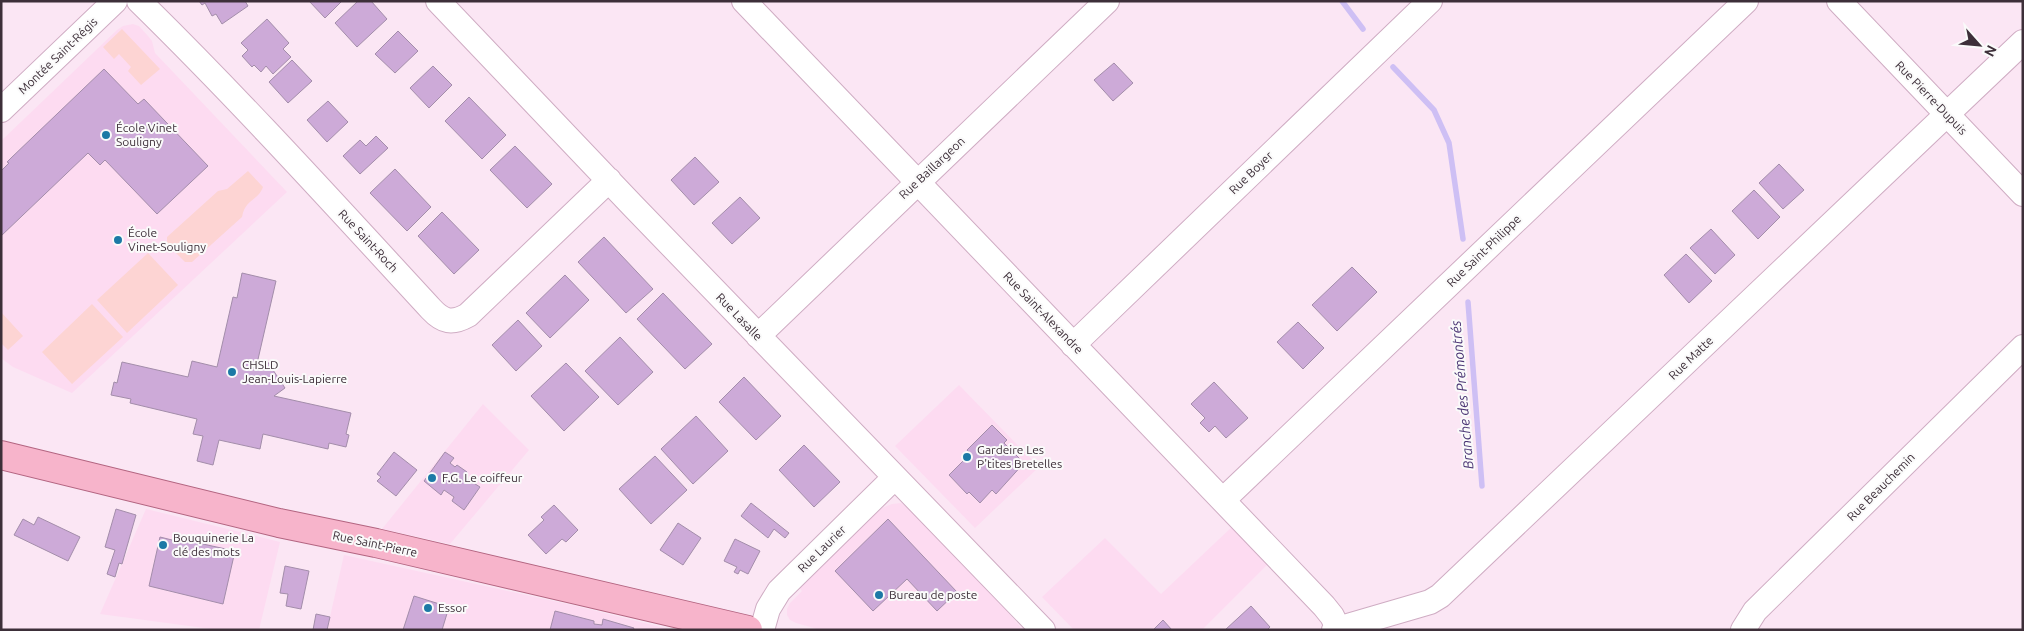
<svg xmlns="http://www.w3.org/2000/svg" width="2024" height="631" font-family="Ubuntu,sans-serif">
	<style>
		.built { fill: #fddbf1 }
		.green { fill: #fdd4d3 }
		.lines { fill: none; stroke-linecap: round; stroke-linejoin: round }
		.stream { stroke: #cebff4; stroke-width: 5.5 }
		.building { fill: #cdaad8; stroke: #a38daa }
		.minor-casing { stroke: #cfacc3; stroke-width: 26 }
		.major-casing { stroke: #b36581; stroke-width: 30 }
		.minor { stroke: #fff; stroke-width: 24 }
		.major { stroke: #f7b4cb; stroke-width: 28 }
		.poi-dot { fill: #1c79a6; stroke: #fafafa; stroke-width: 2 }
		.labels { text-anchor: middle; stroke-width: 4; stroke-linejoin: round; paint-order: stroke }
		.street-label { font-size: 12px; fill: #3d2f39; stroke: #fafafa }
		.poi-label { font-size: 12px; fill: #3d2f39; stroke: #fafafa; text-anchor: start }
		.water-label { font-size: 14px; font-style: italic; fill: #4b3574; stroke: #fafafa }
	</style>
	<rect width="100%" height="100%" fill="#fbe6f4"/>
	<!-- built -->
	<path class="built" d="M 133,24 L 139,26 L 148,36 L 152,41 L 155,53 L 287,192 L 72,393 L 13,367 L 1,358 L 1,141 L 117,30 L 123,26 Z
		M 959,385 L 1039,467 L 975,528 L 895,446 Z
		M 483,404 L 529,450 L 450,544 L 382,529 Z
		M 901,503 L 918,515 L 975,574 L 1023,630 L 821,630 L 796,623 L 790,620 L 787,615 L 787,609 L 790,603 L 802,591 L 799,587 L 870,518 L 882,508 L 892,504 Z
		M 146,509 L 280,542 L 259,630 L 219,630 L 100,614 Z
		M 1234,525 L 1270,562 L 1202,630 L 1074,630 L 1042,597 L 1105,538 L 1161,594 Z
		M 344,555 L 572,605 L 673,630 L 327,630 Z"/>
	<!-- green -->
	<path class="green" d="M 122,29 L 160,69 L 141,85 L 128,71 L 131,67 L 119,54 L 114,59 L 103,47 Z
		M 248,171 L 263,187 C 258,201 245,199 242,217 L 192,262 L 185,262 L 167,244 L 167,237 L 218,191 L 227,189 Z
		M 148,253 L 178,285 L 127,333 L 97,300 Z
		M 92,304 L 123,337 L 72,384 L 42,352 Z
		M 1,312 L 23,336 L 8,350 L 1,343 Z"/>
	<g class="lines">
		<!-- stream -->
		<path class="stream" d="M 1342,1 L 1363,29
			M 1393,67 L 1434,110 L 1449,143 L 1463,239
			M 1468,302 L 1482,486"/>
	</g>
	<!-- building -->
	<path class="building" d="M 199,1 L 245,1 L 248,6 L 222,24 L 216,14 L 212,16 L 205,3 L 202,5 Z
		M 309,1 L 342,1 L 325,18 Z
		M 358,1 L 371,1 L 387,19 L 357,47 L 335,23 Z
		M 267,19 L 289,43 L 283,49 L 291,57 L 273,74 L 266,66 L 261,72 L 254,65 L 252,67 L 242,56 L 248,50 L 241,43 Z
		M 398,31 L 418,51 L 395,73 L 375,54 Z
		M 292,60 L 312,81 L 288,103 L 269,82 Z
		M 1114,63 L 1133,83 L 1113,101 L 1094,80 Z
		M 433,66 L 452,85 L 429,108 L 410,88 Z
		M 104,69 L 138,104 L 144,99 L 208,166 L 157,214 L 105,160 L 100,165 L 88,153 L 1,236 L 1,171 L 9,163 L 7,162 L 11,158 Z
		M 469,97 L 506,135 L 482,159 L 445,121 Z
		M 328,101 L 348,122 L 327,142 L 307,120 Z
		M 376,136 L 388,148 L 360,174 L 343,156 L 360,140 L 366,146 Z
		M 515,146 L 552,184 L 527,208 L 490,170 Z
		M 695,157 L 719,182 L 694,205 L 671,180 Z
		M 1779,164 L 1804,190 L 1783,209 L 1759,183 Z
		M 395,169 L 431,207 L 407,231 L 370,193 Z
		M 1754,190 L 1780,217 L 1758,239 L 1732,211 Z
		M 740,197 L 760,218 L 732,244 L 712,223 Z
		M 442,212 L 479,250 L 454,274 L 418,236 Z
		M 1711,229 L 1735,255 L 1715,274 L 1690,248 Z
		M 604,237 L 653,289 L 626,313 L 578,262 Z
		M 1686,254 L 1712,281 L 1689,303 L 1664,275 Z
		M 1352,267 L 1377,292 L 1337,331 L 1312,305 Z
		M 242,273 L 276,281 L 256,368 L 267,361 L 285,388 L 274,396 L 351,413 L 346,434 L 349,435 L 346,447 L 329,443 L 328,449 L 263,434 L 260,449 L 219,440 L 213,465 L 197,461 L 203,436 L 193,434 L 197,419 L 130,403 L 131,399 L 111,395 L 114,382 L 117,383 L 122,362 L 188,377 L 192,361 L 217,367 L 233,297 L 237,298 Z
		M 565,275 L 589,300 L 550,338 L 526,313 Z
		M 663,293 L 712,344 L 685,369 L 637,319 Z
		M 518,320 L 542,346 L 516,371 L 492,345 Z
		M 1298,322 L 1324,348 L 1303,369 L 1277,342 Z
		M 620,337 L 653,372 L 618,405 L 585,371 Z
		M 566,363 L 599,397 L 564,431 L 531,396 Z
		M 744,377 L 781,416 L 756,440 L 719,402 Z
		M 1214,382 L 1248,418 L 1226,438 L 1215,426 L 1209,432 L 1200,423 L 1205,418 L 1191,404 Z
		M 696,416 L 728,451 L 693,484 L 661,449 Z
		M 992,425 L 1007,440 L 1004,443 L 1024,463 L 996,494 L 992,490 L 980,503 L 969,492 L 967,494 L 949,475 L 970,454 L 967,450 Z
		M 804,445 L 840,482 L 814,507 L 779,470 Z
		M 394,452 L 417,470 L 396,496 L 377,481 L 381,477 L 377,474 Z
		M 445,452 L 454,458 L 450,463 L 455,467 L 457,465 L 467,472 L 464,477 L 480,487 L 464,510 L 452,501 L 454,497 L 444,490 L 441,495 L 424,481 Z
		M 655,456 L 687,490 L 651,524 L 619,489 Z
		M 751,503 L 789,533 L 785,538 L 774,529 L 768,538 L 741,516 Z
		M 554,505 L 578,530 L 566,542 L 562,539 L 546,554 L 528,535 L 544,520 L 541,517 Z
		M 116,509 L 136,515 L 122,564 L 119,563 L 115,577 L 107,574 L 115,550 L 105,547 Z
		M 38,517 L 80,537 L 68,561 L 14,535 L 23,519 L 34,525 Z
		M 888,519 L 957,592 L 937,611 L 907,579 L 873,611 L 835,571 Z
		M 678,523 L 701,538 L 683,565 L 660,550 Z
		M 160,537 L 180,542 L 180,539 L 235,551 L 223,604 L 149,586 Z
		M 735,539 L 760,551 L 748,574 L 740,570 L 738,574 L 734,572 L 737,567 L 724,561 Z
		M 285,566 L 309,571 L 301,609 L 286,606 L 288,594 L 280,593 Z
		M 414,596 L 449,607 L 442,630 L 403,630 Z
		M 1251,606 L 1270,627 L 1267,630 L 1225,630 Z
		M 555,611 L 594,621 L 594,624 L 602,625 L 603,619 L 634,628 L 633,630 L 550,630 Z
		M 316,614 L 330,617 L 327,630 L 313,630 Z
		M 1163,620 L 1172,630 L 1153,630 Z"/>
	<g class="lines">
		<defs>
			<path id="minor" d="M 139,1 C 240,100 335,205 431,309 C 443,322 452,324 468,315 L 609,180
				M 438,1 L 632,205 L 1043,630
				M 744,1 L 1324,606 L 1332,616 L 1338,628
				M 1839,1 L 2023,194
				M 1,110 L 115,1
				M 758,336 L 1107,1
				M 1073,345 L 1430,1
				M 1223,500 L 1746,1
				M 762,630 L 768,609 L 779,591 L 895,477
				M 1334,630 L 1430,602 L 1440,596 L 2023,42
				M 1743,630 L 1755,611 L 2023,347"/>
			<path id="major" d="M 1,455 L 279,523 L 376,543 L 748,630"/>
		</defs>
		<!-- minor casing -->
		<use href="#minor" class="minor-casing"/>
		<!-- major casing -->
		<use href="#major" class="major-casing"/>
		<!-- minor -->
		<use href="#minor" class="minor"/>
		<!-- major -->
		<use href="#major" class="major"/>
	</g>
	<!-- markers -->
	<g class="poi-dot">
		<circle cx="106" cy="135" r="5"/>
		<circle cx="118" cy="240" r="5"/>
		<circle cx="232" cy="372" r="5"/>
		<circle cx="967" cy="457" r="5"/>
		<circle cx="432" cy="478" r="5"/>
		<circle cx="163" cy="545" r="5"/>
		<circle cx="879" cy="595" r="5"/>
		<circle cx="428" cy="608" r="5"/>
	</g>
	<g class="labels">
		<!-- street labels -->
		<g class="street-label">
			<text transform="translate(58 56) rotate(-44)" y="4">Montée Saint-Régis</text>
			<text transform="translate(1931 98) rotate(46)" y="4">Rue Pierre-Dupuis</text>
			<text transform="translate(932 168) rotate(-43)" y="4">Rue Baillargeon</text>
			<text transform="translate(1251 173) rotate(-44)" y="4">Rue Boyer</text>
			<text transform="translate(368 241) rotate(47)" y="4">Rue Saint-Roch</text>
			<text transform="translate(1484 251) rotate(-44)" y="4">Rue Saint-Philippe</text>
			<text transform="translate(1043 313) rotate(46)" y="4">Rue Saint-Alexandre</text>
			<text transform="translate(739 317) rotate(46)" y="4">Rue Lasalle</text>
			<text transform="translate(1691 358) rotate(-44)" y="4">Rue Matte</text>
			<text transform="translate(1881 487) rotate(-45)" y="4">Rue Beauchemin</text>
			<text transform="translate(375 544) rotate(12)" y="4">Rue Saint-Pierre</text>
			<text transform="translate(822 549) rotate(-44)" y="4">Rue Laurier</text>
		</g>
		<!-- poi labels -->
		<g class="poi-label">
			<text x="116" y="132">École Vinet<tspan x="116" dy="14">Souligny</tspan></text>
			<text x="128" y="237">École<tspan x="128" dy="14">Vinet-Souligny</tspan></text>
			<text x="242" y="369">CHSLD<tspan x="242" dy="14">Jean-Louis-Lapierre</tspan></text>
			<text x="977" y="454">Gardeire Les<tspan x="977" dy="14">P'tites Bretelles</tspan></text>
			<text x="442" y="482">F.G. Le coiffeur</text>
			<text x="173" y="542">Bouquinerie La<tspan x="173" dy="14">clé des mots</tspan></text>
			<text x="889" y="599">Bureau de poste</text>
			<text x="438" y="612">Essor</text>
		</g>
		<!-- water labels -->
		<g class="water-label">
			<text transform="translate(1462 395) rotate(-95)" y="5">Branche des Prémontrés</text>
		</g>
	</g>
	<!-- border -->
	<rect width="2024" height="631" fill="none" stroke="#3d2f39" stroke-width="5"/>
	<!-- north arrow -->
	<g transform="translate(1979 45) rotate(117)" stroke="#fafafa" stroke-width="4" paint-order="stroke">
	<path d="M0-4L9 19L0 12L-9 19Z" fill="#3d2f39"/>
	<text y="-8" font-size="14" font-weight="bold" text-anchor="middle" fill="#3d2f39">N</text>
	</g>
</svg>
